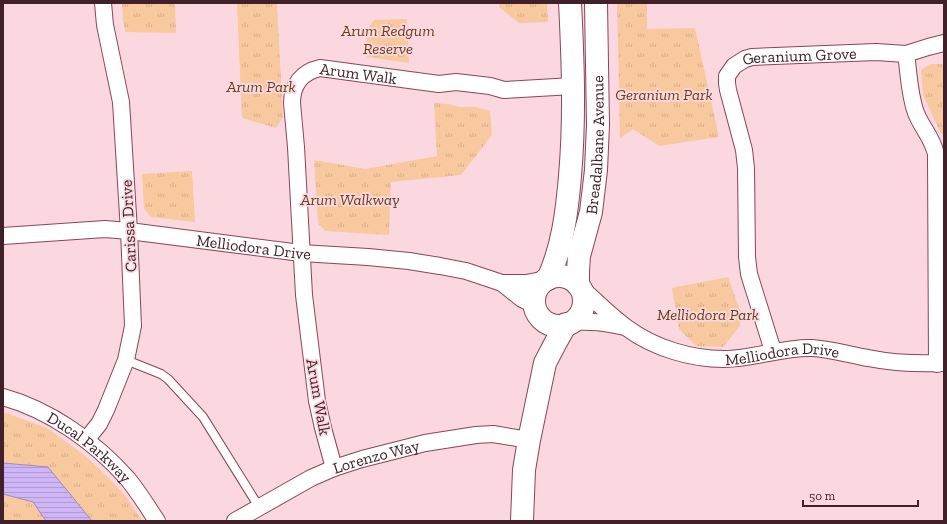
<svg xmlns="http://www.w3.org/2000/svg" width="947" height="524" font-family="'Zilla Slab',serif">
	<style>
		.park { fill: url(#park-tufts) }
		.water { fill: url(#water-rules); stroke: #a388b8 }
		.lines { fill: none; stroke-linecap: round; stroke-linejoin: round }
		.lane-casing { stroke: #8c435a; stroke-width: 10 }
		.street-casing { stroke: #8c435a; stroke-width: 18 }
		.secondary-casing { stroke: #8c435a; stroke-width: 24 }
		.lane { stroke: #fff; stroke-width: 8 }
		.street { stroke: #fff; stroke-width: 16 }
		.secondary { stroke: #fff; stroke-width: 22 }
		.labels { text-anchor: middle; stroke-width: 3.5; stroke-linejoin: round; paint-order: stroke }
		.park-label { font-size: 16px; font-style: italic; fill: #653f1b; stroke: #fbd8e0 }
		.street-label { font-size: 16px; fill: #402029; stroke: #fbd8e0 }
	</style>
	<defs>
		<pattern id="park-tufts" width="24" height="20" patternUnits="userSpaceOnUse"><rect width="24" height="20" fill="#f8c89f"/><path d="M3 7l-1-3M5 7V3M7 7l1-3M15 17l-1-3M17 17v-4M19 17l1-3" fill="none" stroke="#d6ac89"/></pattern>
		<pattern id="water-rules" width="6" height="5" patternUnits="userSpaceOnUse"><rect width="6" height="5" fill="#ceb5f5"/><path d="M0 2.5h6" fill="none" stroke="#b29bd2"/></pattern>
	</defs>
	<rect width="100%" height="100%" fill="#fbd8e0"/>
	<!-- park -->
	<path class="park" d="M 122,3 L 175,3 L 176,33 L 125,32 L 123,18 Z
		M 237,3 L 277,3 L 283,117 L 276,128 L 242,118 Z
		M 499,3 L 547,3 L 548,22 L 519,23 L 499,7 Z
		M 617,3 L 647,3 L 647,29 L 695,28 L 719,137 L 659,146 L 633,129 L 620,138 Z
		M 407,19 L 409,63 L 367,57 L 366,32 L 374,20 Z
		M 930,64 L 944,64 L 944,133 L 941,134 L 923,95 L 921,70 Z
		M 434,103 L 448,104 L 459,107 L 476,107 L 490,111 L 492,135 L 461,175 L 391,182 L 389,235 L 325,231 L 318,223 L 314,160 L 365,169 L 437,156 Z
		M 192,171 L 195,222 L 151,217 L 144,209 L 142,174 Z
		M 728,277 L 741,313 L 740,326 L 723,347 L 696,346 L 679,329 L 672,288 Z
		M 3,412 L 47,428 L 83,454 L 110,479 L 127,498 L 142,521 L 3,521 Z"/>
	<!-- water -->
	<path class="water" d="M 3,463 L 48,467 L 92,521 L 46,521 L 33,502 L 3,494 Z"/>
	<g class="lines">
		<defs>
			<path id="lane" d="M 126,360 L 161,374 L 168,379 L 203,417 L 259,507"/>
			<g id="street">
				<path d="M 906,54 C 909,74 909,94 916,113 C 922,128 932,137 936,154 L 937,364"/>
				<path id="s1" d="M 3,236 L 105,229 L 129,231 L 301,253 L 368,257 L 409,261 L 440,266 L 466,271 L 502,283 L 522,299 L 535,305"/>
				<path d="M 502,283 L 526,283 L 547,279"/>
				<path id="s2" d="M 579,286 C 595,300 610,316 627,328 C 654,348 691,359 724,359 C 754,359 782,347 812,348 C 831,349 850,355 868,358 C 893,363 919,364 944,363"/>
				<path d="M 571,322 C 592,321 604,322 625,327"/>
				<path id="s3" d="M 773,351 L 749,274 L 747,257 L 746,168 L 744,150 L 728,90 L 727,83 L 727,76 L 734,66 L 745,59 L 752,57 L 876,52 L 906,54 L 928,47 L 944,43"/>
				<path id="s4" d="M 3,397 C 50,410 95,442 127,478 C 138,491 147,506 157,521"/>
				<path d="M 86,440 L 99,424 L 106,410 L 126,360 L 133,326 L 129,231 L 121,102 L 105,25 L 103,3"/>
				<path id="s5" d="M 334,468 L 323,428 L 317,401 L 304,295 L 296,147 L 292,103 C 292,85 302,72 320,68 L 439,84 L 456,82 L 490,86 L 504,90 L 573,86"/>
				<path id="s6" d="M 235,521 L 311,478 L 334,468 L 362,459 L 425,443 L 476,435 L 493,434 L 529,440"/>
			</g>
			<g id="secondary">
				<circle cx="559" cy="301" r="25"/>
				<path d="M 548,279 C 563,246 567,211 570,176 C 575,118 573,61 570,3"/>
				<path id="s7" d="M 578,285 L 578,271 L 579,256 L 591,212 L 596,170 L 598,125 L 596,3"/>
				<path d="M 522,521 L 524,470 L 529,440 L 545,363 L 557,340 L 566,324"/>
			</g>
		</defs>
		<!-- lane casing -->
		<use href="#lane" class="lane-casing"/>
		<!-- street casing -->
		<use href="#street" class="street-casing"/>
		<!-- secondary casing -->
		<use href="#secondary" class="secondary-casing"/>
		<!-- lane -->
		<use href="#lane" class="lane"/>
		<!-- street -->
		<use href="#street" class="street"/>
		<!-- secondary -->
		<use href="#secondary" class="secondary"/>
	</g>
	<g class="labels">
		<!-- park labels -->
		<g class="park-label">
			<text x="388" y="36">Arum Redgum<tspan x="388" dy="18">Reserve</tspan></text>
			<text x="261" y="92">Arum Park</text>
			<text x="664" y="100">Geranium Park</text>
			<text x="350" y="205">Arum Walkway</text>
			<text x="708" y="320">Melliodora Park</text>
		</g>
		<!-- street labels -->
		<g class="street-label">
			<text dy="6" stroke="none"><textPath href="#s3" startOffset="361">Geranium Grove</textPath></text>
			<text dy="6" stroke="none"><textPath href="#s5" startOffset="456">Arum Walk</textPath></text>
			<text dy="6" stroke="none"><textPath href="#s7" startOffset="142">Breadalbane Avenue</textPath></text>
			<text transform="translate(128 226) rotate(-93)" y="6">Carissa Drive</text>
			<text dy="6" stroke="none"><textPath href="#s1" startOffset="252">Melliodora Drive</textPath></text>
			<text dy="6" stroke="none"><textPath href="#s2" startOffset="226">Melliodora Drive</textPath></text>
			<text transform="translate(319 397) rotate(80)" y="6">Arum Walk</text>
			<text dy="6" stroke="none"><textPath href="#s4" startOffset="101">Ducal Parkway</textPath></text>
			<text dy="6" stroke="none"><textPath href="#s6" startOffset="156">Lorenzo Way</textPath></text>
		</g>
	</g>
	<!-- border -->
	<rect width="947" height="524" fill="none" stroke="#402029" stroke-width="8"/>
	<!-- scale -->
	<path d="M803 500v6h115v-6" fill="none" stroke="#402029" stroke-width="2"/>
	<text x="809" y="500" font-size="12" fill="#402029" stroke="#fbd8e0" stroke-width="3" paint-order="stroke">50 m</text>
</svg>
